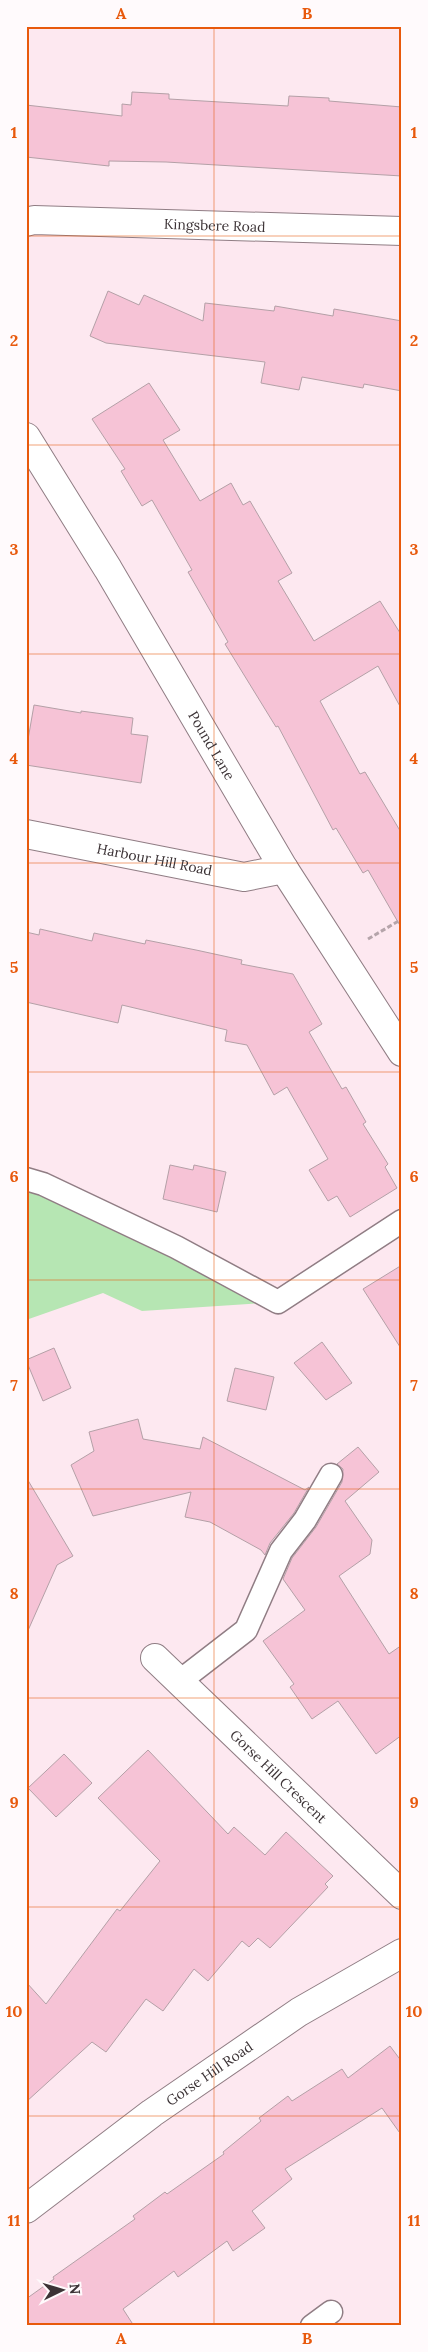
<svg xmlns="http://www.w3.org/2000/svg" width="428" height="2352" font-family="Lora,serif">
	<style>
		.green { fill: #b6e6b3 }
		.building { fill: #f6c3d6; stroke: #b4a0a7 }
		.lines { fill: none; stroke-linecap: round; stroke-linejoin: round }
		.lane-casing { stroke: #907d84; stroke-width: 25 }
		.street-casing { stroke: #907d84; stroke-width: 30 }
		.path { stroke: #b5a4aa; stroke-width: 3; stroke-dasharray: 5 2.5; stroke-linecap: butt }
		.lane { stroke: #fff; stroke-width: 22 }
		.street { stroke: #fff; stroke-width: 28 }
		.grid { fill: none; stroke: #e8590c; stroke-width: 1; stroke-opacity: 0.55 }
		.labels { text-anchor: middle; stroke-width: 4; stroke-linejoin: round; paint-order: stroke }
		.street-label { font-size: 14px; fill: #3c3336; stroke: #fffafc }
		.neatline { fill: none; stroke: #e8590c; stroke-width: 2 }
		.grid-label { font-size: 16px; text-anchor: middle; font-weight: bold; fill: #e8590c }
	</style>
	<rect width="100%" height="100%" fill="#fde8f0"/>
	<!-- green -->
	<path class="green" d="M 26,1179 L 278,1302 L 142,1311 L 103,1293 L 26,1320 Z"/>
	<!-- building -->
	<path class="building" d="M 132,92 L 169,94 L 169,99 L 288,106 L 289,96 L 329,98 L 329,101 L 402,107 L 402,176 L 166,162 L 109,161 L 109,166 L 26,157 L 26,105 L 122,116 L 122,104 L 131,105 Z
		M 108,291 L 139,305 L 144,295 L 203,321 L 205,303 L 274,311 L 275,306 L 333,316 L 334,309 L 402,321 L 402,391 L 364,384 L 363,388 L 302,377 L 299,390 L 261,383 L 265,362 L 106,343 L 90,336 Z
		M 149,383 L 180,430 L 163,440 L 200,501 L 231,483 L 243,505 L 250,501 L 292,573 L 278,581 L 314,641 L 380,601 L 402,636 L 402,710 L 378,666 L 320,701 L 360,774 L 365,772 L 402,834 L 402,929 L 368,870 L 363,873 L 336,828 L 333,830 L 278,726 L 276,727 L 225,644 L 228,642 L 188,572 L 192,570 L 152,500 L 142,506 L 121,471 L 125,469 L 92,419 Z
		M 34,705 L 81,713 L 81,711 L 133,718 L 131,734 L 148,736 L 141,783 L 26,765 L 26,751 Z
		M 40,929 L 92,941 L 94,933 L 145,944 L 146,940 L 196,950 L 242,960 L 241,964 L 293,974 L 322,1024 L 309,1032 L 342,1089 L 346,1087 L 366,1122 L 363,1124 L 388,1164 L 385,1167 L 397,1188 L 350,1217 L 337,1196 L 328,1201 L 309,1170 L 328,1159 L 287,1087 L 274,1095 L 247,1045 L 225,1041 L 227,1030 L 122,1005 L 118,1023 L 26,1002 L 26,932 L 39,935 Z
		M 170,1165 L 193,1170 L 194,1165 L 226,1172 L 217,1212 L 163,1199 Z
		M 402,1265 L 402,1350 L 363,1289 Z
		M 322,1342 L 352,1383 L 326,1400 L 294,1363 Z
		M 54,1348 L 71,1388 L 43,1401 L 26,1360 Z
		M 235,1368 L 274,1377 L 266,1410 L 227,1401 Z
		M 138,1419 L 143,1439 L 200,1449 L 203,1437 L 305,1490 L 309,1487 L 294,1513 L 270,1543 L 265,1555 L 261,1550 L 210,1522 L 185,1517 L 191,1492 L 93,1516 L 71,1465 L 94,1451 L 89,1432 Z
		M 358,1447 L 379,1472 L 345,1501 L 372,1540 L 370,1554 L 339,1576 L 389,1654 L 402,1645 L 402,1735 L 376,1754 L 338,1701 L 312,1719 L 290,1687 L 294,1684 L 263,1641 L 305,1610 L 283,1579 L 292,1558 L 316,1527 L 342,1482 L 343,1469 L 337,1464 Z
		M 26,1477 L 73,1556 L 57,1565 L 26,1635 Z
		M 148,1750 L 228,1834 L 234,1827 L 265,1855 L 286,1832 L 333,1876 L 325,1884 L 328,1887 L 270,1948 L 258,1938 L 249,1947 L 242,1941 L 208,1981 L 194,1969 L 163,2011 L 146,1999 L 106,2052 L 92,2042 L 26,2102 L 26,1982 L 46,2004 L 117,1909 L 120,1911 L 160,1861 L 98,1798 Z
		M 64,1754 L 92,1783 L 56,1817 L 28,1788 Z
		M 390,2046 L 402,2062 L 402,2136 L 382,2108 L 285,2169 L 292,2179 L 252,2211 L 265,2228 L 233,2251 L 227,2241 L 178,2277 L 174,2271 L 123,2309 L 134,2326 L 26,2326 L 26,2299 L 54,2279 L 53,2277 L 135,2219 L 133,2216 L 165,2192 L 167,2194 L 224,2154 L 223,2152 L 261,2121 L 259,2118 L 288,2096 L 292,2101 L 342,2069 L 348,2078 Z"/>
	<g class="lines">
		<defs>
			<path id="lane" d="M 26,1179 L 43,1184 L 176,1247 L 278,1302 L 402,1221
				M 180,1681 L 246,1630 L 281,1551 L 305,1520 L 331,1475
				M 312,2326 L 331,2312"/>
			<g id="street">
				<path id="s1" d="M 26,222 L 34,220 L 402,231"/>
				<path id="s2" d="M 26,437 L 108,569 L 284,869 L 402,1052"/>
				<path id="s3" d="M 26,834 L 244,877 L 284,869"/>
				<path id="s4" d="M 155,1658 L 402,1895"/>
				<path id="s5" d="M 26,2209 L 152,2113 L 299,2012 L 402,1953"/>
			</g>
		</defs>
		<!-- lane casing -->
		<use href="#lane" class="lane-casing"/>
		<!-- street casing -->
		<use href="#street" class="street-casing"/>
		<!-- path -->
		<path class="path" d="M 368,939 L 402,919"/>
		<!-- lane -->
		<use href="#lane" class="lane"/>
		<!-- street -->
		<use href="#street" class="street"/>
	</g>
	<!-- grid -->
	<path class="grid" d="M 214,26 L 214,2326M 26,236 L 402,236M 26,445 L 402,445M 26,654 L 402,654M 26,863 L 402,863M 26,1072 L 402,1072M 26,1280 L 402,1280M 26,1489 L 402,1489M 26,1698 L 402,1698M 26,1907 L 402,1907M 26,2116 L 402,2116"/>
	<g class="labels">
		<!-- street labels -->
		<g class="street-label">
			<text dy="5" stroke="none"><textPath href="#s1" startOffset="189">Kingsbere Road</textPath></text>
			<text dy="5" stroke="none"><textPath href="#s2" startOffset="360">Pound Lane</textPath></text>
			<text dy="5" stroke="none"><textPath href="#s3" startOffset="131">Harbour Hill Road</textPath></text>
			<text dy="5" stroke="none"><textPath href="#s4" startOffset="171">Gorse Hill Crescent</textPath></text>
			<text dy="5" stroke="none"><textPath href="#s5" startOffset="228">Gorse Hill Road</textPath></text>
		</g>
	</g>
	<!-- border -->
	<rect width="428" height="2352" fill="none" stroke="#fffafc" stroke-width="55"/>
	<!-- north arrow -->
	<g transform="translate(62 2290) rotate(85)" stroke="#fffafc" stroke-width="4" paint-order="stroke">
	<path d="M0-4L9 19L0 12L-9 19Z" fill="#3c3336"/>
	<text y="-8" font-size="14" font-weight="bold" text-anchor="middle" fill="#3c3336">N</text>
	</g>
	<rect x="28" y="28" width="372" height="2296" class="neatline"/>
	<g class="grid-label">
		<text x="121" y="19">A</text>
		<text x="307" y="19">B</text>
		<text x="14" y="138">1</text>
		<text x="414" y="138">1</text>
		<text x="14" y="346">2</text>
		<text x="414" y="346">2</text>
		<text x="14" y="555">3</text>
		<text x="414" y="555">3</text>
		<text x="14" y="764">4</text>
		<text x="414" y="764">4</text>
		<text x="14" y="973">5</text>
		<text x="414" y="973">5</text>
		<text x="14" y="1182">6</text>
		<text x="414" y="1182">6</text>
		<text x="14" y="1391">7</text>
		<text x="414" y="1391">7</text>
		<text x="14" y="1599">8</text>
		<text x="414" y="1599">8</text>
		<text x="14" y="1808">9</text>
		<text x="414" y="1808">9</text>
		<text x="14" y="2017">10</text>
		<text x="414" y="2017">10</text>
		<text x="14" y="2226">11</text>
		<text x="414" y="2226">11</text>
		<text x="121" y="2344">A</text>
		<text x="307" y="2344">B</text>
	</g>
</svg>
